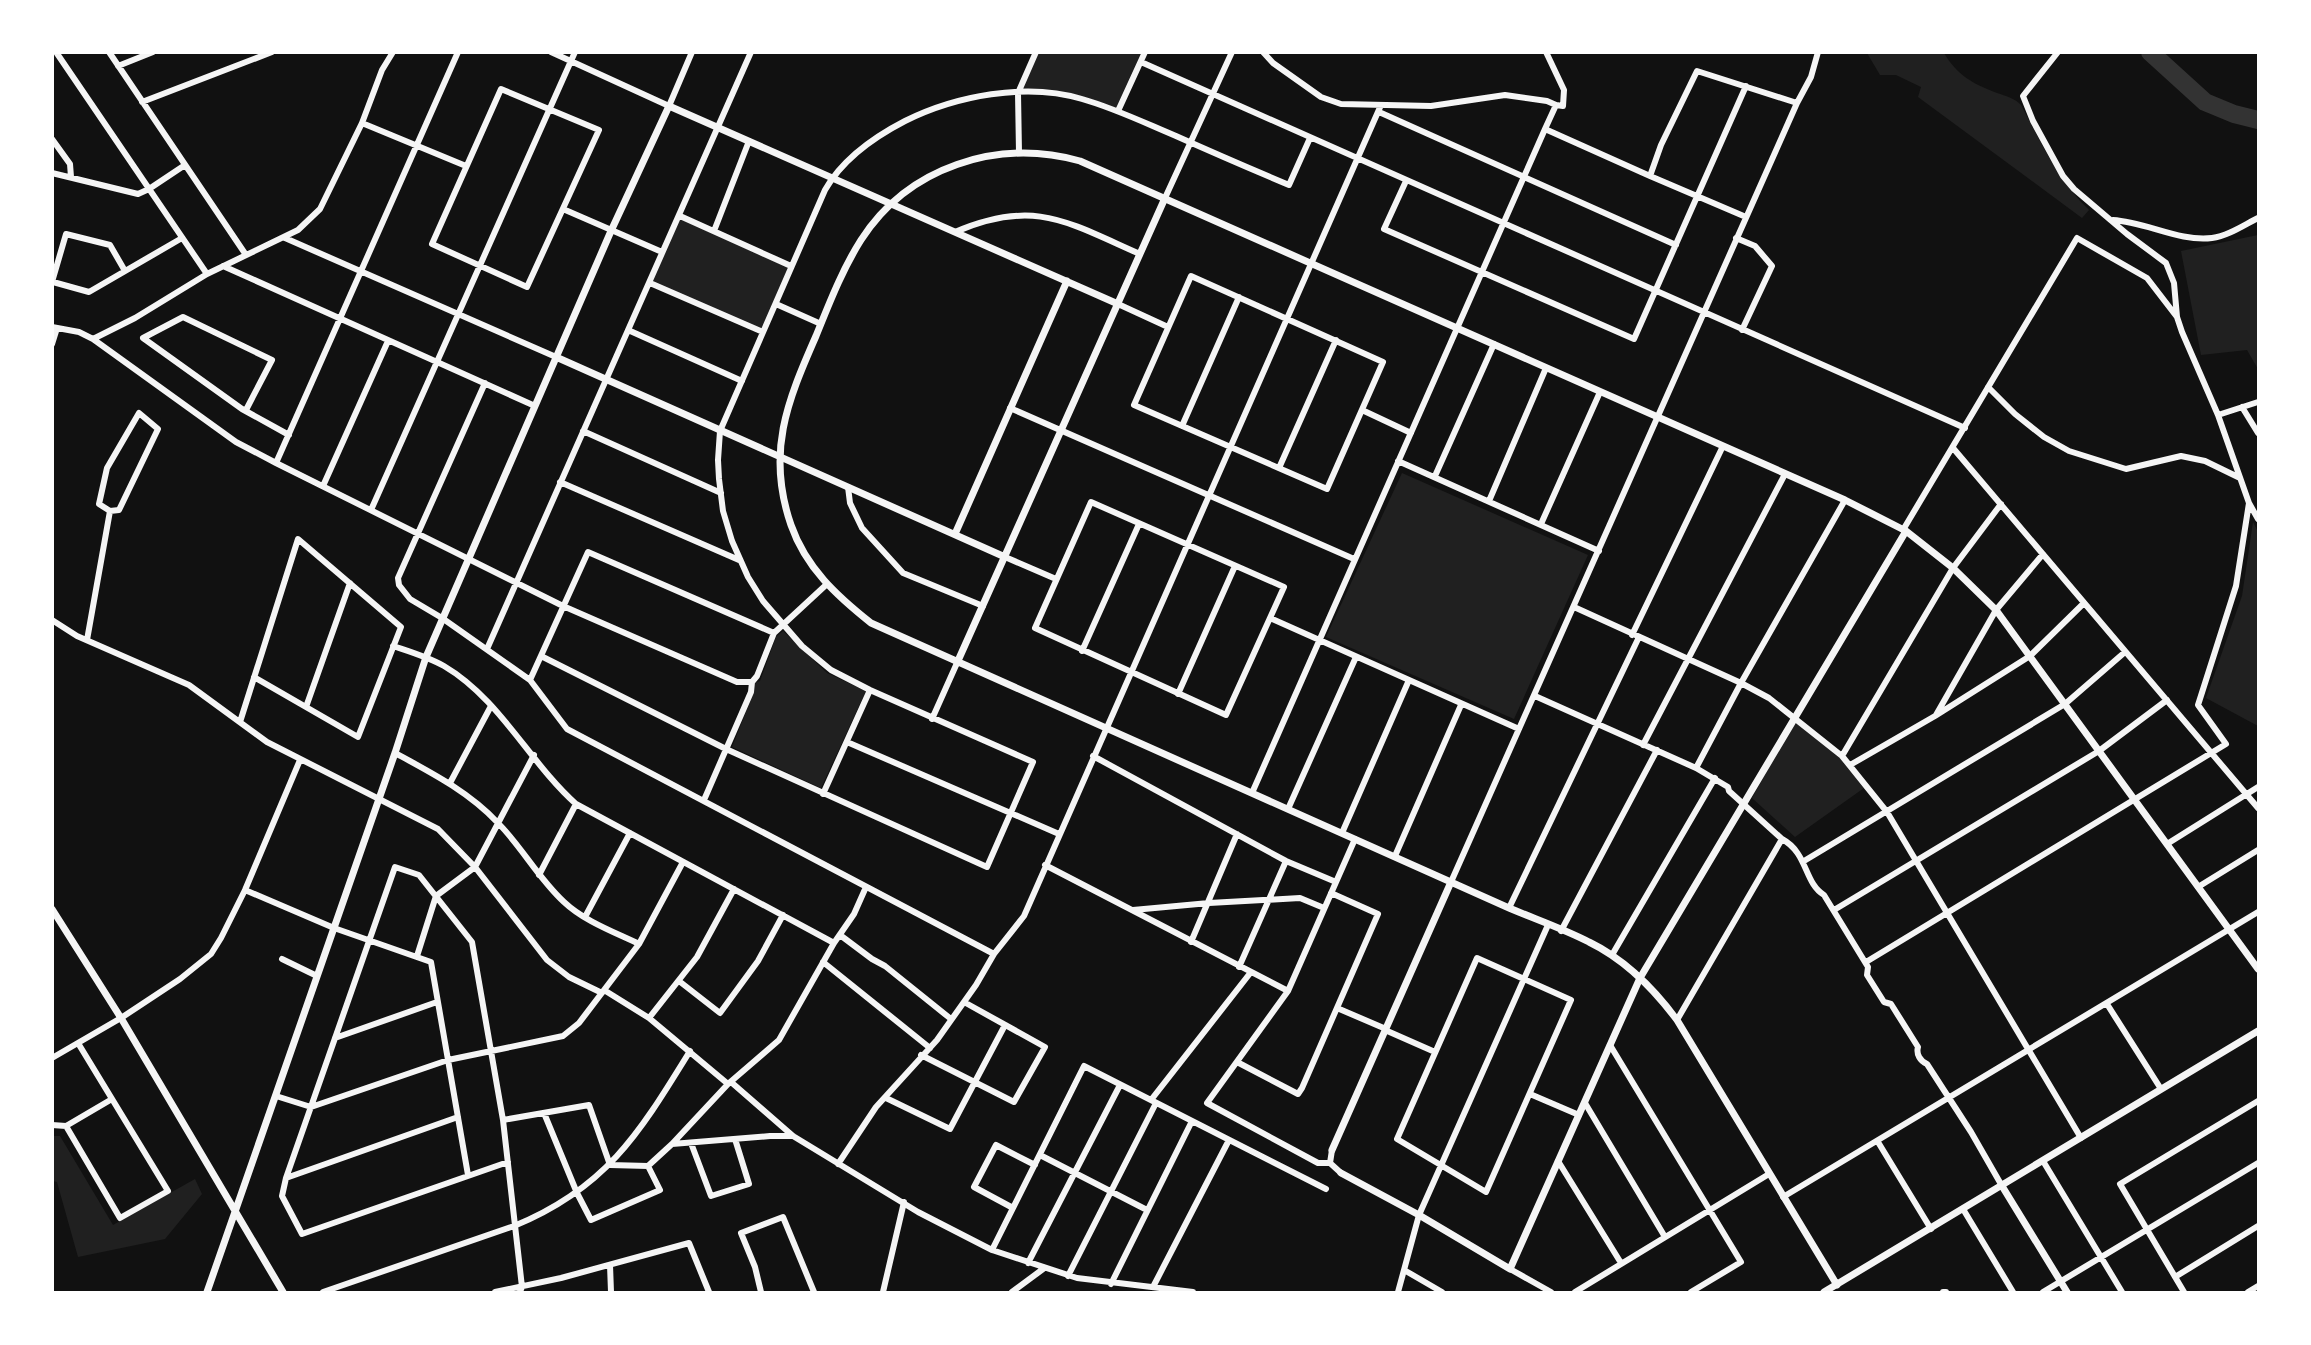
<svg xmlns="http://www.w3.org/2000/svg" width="2311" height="1345" font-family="'Archivo Narrow',sans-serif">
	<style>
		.green { fill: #202020 }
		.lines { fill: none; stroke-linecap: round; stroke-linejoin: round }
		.river { stroke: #333; stroke-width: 18 }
		.minor { stroke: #f5f5f5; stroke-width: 6 }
		.tertiary { stroke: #f5f5f5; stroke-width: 7 }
	</style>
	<rect width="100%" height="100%" fill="#111"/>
	<!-- green -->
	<path class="green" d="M 1039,53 L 1141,53 L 1116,108 C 1079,94 1063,90 1022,90 Z
		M 1867,53 L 1944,53 C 1957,75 1973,84 1997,93 C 2006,96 2014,98 2021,105 C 2041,142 2058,181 2089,210 L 2082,218 L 1918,97 L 1921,87 L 1896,75 L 1880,75 Z
		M 680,216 L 791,266 L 763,332 L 650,283 Z
		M 2258,235 L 2258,369 L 2247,350 L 2201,355 L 2181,251 Z
		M 1402,473 L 1588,555 L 1514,719 L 1326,637 Z
		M 2253,522 L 2258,532 L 2258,726 L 2206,698 L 2242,596 Z
		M 783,631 L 827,673 L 866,691 L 821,788 L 732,747 L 754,692 L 754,683 L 760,681 L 776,637 Z
		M 1796,720 L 1840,758 L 1864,788 L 1795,837 L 1752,798 Z
		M 52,1136 L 60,1136 L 113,1225 L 195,1179 L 202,1194 L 165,1239 L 78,1257 L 57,1182 L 53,1181 Z"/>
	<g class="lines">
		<!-- river -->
		<path class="river" d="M 2150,52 L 2205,102 L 2234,114 L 2258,120"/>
		<!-- minor -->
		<path class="minor" d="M 56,52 L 207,274
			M 109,52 L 246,255
			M 551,52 L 669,106 L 692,52
			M 1263,52 L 1273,63 L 1321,97 L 1341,104 L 1431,106 L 1505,95 L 1547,101 L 1556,105
			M 2058,52 L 2023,96 L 2033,121 L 2063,176 L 2074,189 L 2127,234 L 2166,263 L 2174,283 L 2177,317 L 2182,332 L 2218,415 L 2249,503 L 2258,519
			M 1141,62 L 1965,428
			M 118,66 L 153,52
			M 501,89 L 599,130 L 527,287 L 432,244 Z
			M 142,102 L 272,52
			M 1797,103 L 1811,77 L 1818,52
			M 1118,111 L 1145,52
			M 1379,112 L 1676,245
			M 362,123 L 466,166
			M 52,139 L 70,164 L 71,177
			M 1019,153 L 1018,93 L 1036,52
			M 52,173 L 138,194 L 149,189 L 185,165
			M 1650,176 L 1746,217
			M 1406,181 L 1384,229 L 1634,339 L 1746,86
			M 1165,198 L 1232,52
			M 563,209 L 662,252
			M 680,216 L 791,266
			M 2113,220 C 2146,222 2179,242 2212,238 C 2228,236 2244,225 2258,218
			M 714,231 L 749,141
			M 955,232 C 1034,198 1067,222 1140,254
			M 285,238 L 556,357
			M 1736,238 L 1755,246 L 1772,266 L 1742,330
			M 223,266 L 535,406
			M 1191,276 L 1383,362 L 1327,489 L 1134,405 Z
			M 52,282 L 66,234 L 110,245 L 125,271
			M 53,282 L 89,292 L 182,238
			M 650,283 L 763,332
			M 776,304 L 821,324
			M 1118,304 L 1168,327
			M 52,327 L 79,332 L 93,339 L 236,442 L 276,463 L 563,606 L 737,682 L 752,682
			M 628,330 L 742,381
			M 93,339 L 135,318 L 207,274 L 298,230 L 320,209 L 362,123 L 382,70 L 393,52
			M 52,344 L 57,328
			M 485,383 L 398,578 L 399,585 L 410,599 L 442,618 L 530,680 L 567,729 L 994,954
			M 1988,387 L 2015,414 L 2044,437 L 2069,451 L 2126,469 L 2181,456 L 2205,461 L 2240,478
			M 2242,407 L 2258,433
			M 1010,408 L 1354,559
			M 246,410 L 272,360 L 183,317 L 143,338 L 242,409 L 289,435
			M 1362,410 L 1411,433
			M 2218,415 L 2258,402
			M 1182,426 L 1239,297
			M 583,431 L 721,493
			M 1953,448 L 2258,808
			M 1398,461 L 1599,551
			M 276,463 L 458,52
			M 1279,468 L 1336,340
			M 1435,476 L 1494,344
			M 560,482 L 739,560
			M 323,486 L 388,341
			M 848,487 L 850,503 L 862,528 L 903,573 L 983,606
			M 1489,501 L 1546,368
			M 1091,502 L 1284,587 L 1226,715 L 1035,628 Z
			M 371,510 L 575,52
			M 1541,524 L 1600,392
			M 1903,530 L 2077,238 L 2147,278 L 2177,317
			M 1005,557 L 1056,579
			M 1574,607 L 1741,683 L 1769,698 L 1842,756 L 1887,812 L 2081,1138
			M 1270,618 L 1519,729
			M 52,620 L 77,636 L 189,685 L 267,742 L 438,829 L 475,867 L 547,960 L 569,977 L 602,993
			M 1632,635 L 1723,446
			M 87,640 L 110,511 L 119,510 L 158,429 L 139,413 L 107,468 L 99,504 L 110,511
			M 393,646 C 411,652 428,657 444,666 C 500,699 529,762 576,804 L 834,943
			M 487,649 L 751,52
			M 1082,651 L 1139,524
			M 541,656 L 726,749 L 987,867 L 1033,762 L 870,690 L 831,670 L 802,646 L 763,601 L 748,577 L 732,541 L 723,511 L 719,479 L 718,460 L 720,431 L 825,190 C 842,160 874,137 905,121 C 955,96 1026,82 1082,99 C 1114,108 1145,123 1176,136 C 1214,153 1251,169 1289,185 L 1310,138
			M 530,680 L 588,552 L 774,633
			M 1178,694 L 1235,566
			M 1535,696 L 1696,768 L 1728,787 L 1729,791 L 1782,839 C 1808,853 1804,883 1824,895 L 1868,967 L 1867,975 L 1884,1002 L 1891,1004 L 1918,1047 C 1916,1054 1920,1061 1927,1064 L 1971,1132 L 2002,1186
			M 306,707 L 350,583
			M 1936,715 L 1996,610 L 2043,554
			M 932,719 L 957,663
			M 240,722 L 298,539 L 401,627 L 358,737 L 254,677
			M 847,742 L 1059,834
			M 1643,745 L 1785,474
			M 395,753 C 432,773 469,792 498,823 C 522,847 538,878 564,902 C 584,921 614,932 639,944
			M 1093,756 L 1286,861 L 1336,882
			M 1842,756 L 1953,568 L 2001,504
			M 1850,765 L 1935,716 L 2030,656 L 2084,603
			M 1696,768 L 1741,683 L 1845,500
			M 450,783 L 491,706
			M 1252,793 L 1545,129 L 1556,105 L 1563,106 L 1564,90 L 1546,52
			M 823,794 L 870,690
			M 704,800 L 751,692 L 752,682 L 757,676 L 774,633 L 827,584
			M 1288,809 L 1356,657
			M 1342,833 L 1409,680
			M 2167,844 L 2258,787
			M 1395,856 L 1461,705
			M 1804,861 L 2065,704 L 2125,652
			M 1045,865 L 1288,991
			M 539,875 L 576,804
			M 1451,882 L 1797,103 L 1697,71 L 1661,145 L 1650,176 L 1545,129
			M 2198,887 L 2258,850
			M 245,890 L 334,928 L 431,962 L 468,1175
			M 1509,908 L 1639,637
			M 1133,910 L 1209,903 L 1300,898 L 1324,908
			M 1834,910 L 2099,751 L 2167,700
			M 585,917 L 630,833
			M 1561,931 L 1657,750
			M 840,935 L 872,959 L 885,966 L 951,1019
			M 1191,942 L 1237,834
			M 1612,955 L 1715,778
			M 417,956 L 436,896 L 475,867 L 534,755
			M 1477,958 L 1571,1000 L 1486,1192 L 1397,1139 Z
			M 282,959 L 317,976
			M 823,962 L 930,1048
			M 1866,962 L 2226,744 L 2198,705 L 2236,586 L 2249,503
			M 1239,967 L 1286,861
			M 679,981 L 720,1013 L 758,961 L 783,915
			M 604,990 L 649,1018 L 728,1084
			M 2107,1004 L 2161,1089
			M 1337,1008 L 1386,1029
			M 649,1018 L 697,957 L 734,889
			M 1677,1020 L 1782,839
			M 1385,1030 L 1435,1052
			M 335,1038 L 437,1002
			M 1610,1045 L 1741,1262 L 1691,1292
			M 921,1055 L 1014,1102 L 1045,1047 L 964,1002
			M 52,1058 L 121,1018 L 180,979 L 211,954 L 221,938 L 245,890 L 300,760
			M 1237,1062 L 1298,1094 L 1302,1088 L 1378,914 L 1331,893
			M 731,1082 L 793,1136 L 918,1212 L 992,1250 L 1077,1278 L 1193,1292
			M 1530,1094 L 1579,1115
			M 276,1096 L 311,1107 L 448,1060 L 563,1036 L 579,1023 L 639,944 L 683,862
			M 886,1098 L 950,1129 L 1005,1025
			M 1151,1100 L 1251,972
			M 1585,1103 L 1665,1237
			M 544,1113 L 577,1193 L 591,1220 L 660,1190 L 648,1166
			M 503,1120 L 589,1105 L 610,1165 L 648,1166 L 672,1144 L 770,1136 L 793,1136
			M 52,1125 L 66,1126 L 120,1218 L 168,1191 L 78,1043
			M 66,1126 L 112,1099
			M 1878,1142 L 1931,1229
			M 691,1143 L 711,1196 L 749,1184 L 735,1139
			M 672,1144 L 728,1084 L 779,1040 L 834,943 L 854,914 L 866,887
			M 1332,1150 L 1330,1163 L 1341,1173
			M 1040,1155 L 1147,1210
			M 1558,1161 L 1621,1263
			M 2043,1161 L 2122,1292
			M 508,1162 L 302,1234 L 282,1196 L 286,1178 L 395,867 L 419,875 L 472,942 L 503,1120 L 522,1287 L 520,1292
			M 1330,1163 L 1318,1163 L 1207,1103 L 1288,991 L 1355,839
			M 838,1164 L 876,1107 L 937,1040 L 976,985 L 994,954 L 1024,916 L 1381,105
			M 286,1178 L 458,1117
			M 1783,1197 L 2258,912
			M 1013,1208 L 974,1187 L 996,1145 L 1035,1165
			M 1963,1209 L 2013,1292
			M 992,1250 L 1084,1066 L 1326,1189
			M 1028,1263 L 1120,1085
			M 610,1265 L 611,1292
			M 1510,1269 L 1551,1292
			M 1404,1270 L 1442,1292
			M 1068,1276 L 1156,1103
			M 2175,1277 L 2258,1226
			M 1111,1284 L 1192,1121
			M 1153,1287 L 1229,1140
			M 323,1292 L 514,1226 C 607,1188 640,1132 690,1051
			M 495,1292 L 561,1278 L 689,1243 L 709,1292
			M 761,1292 L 755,1267 L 741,1233 L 783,1217 L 814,1292
			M 883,1292 L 904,1202
			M 1012,1292 L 1043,1269
			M 1398,1292 L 1419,1215 L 1548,925
			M 1575,1292 L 1769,1174
			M 1943,1292 L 1946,1292
			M 2043,1292 L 2258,1163
			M 2184,1292 L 2120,1184 L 2258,1101
			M 2248,1292 L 2258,1286"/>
		<!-- tertiary -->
		<path class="tertiary" d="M 556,357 L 1005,557
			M 955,534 L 1067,281
			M 957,663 L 1165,198
			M 52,909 L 121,1018 L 283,1292
			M 1332,1150 L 1451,882
			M 1341,1173 L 1419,1215 L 1510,1269 L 1640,978 L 1906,531
			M 2002,1186 L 2067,1292
			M 1837,1285 L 1677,1020 C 1654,989 1624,959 1589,942 C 1564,929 1535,919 1509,908 L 871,623 C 837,596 806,568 791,525 C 766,453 787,402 816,336 C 829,304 842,270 861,240 C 908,167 997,138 1080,161 L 1845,500 L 1906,531 L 1953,568 L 1996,610 L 2258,969
			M 207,1292 L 395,753 L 426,657 L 611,231 L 669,106 L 1118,304
			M 1824,1292 L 2258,1031"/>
	</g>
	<!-- border -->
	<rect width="2311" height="1345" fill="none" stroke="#ffffff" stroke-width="108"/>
</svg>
